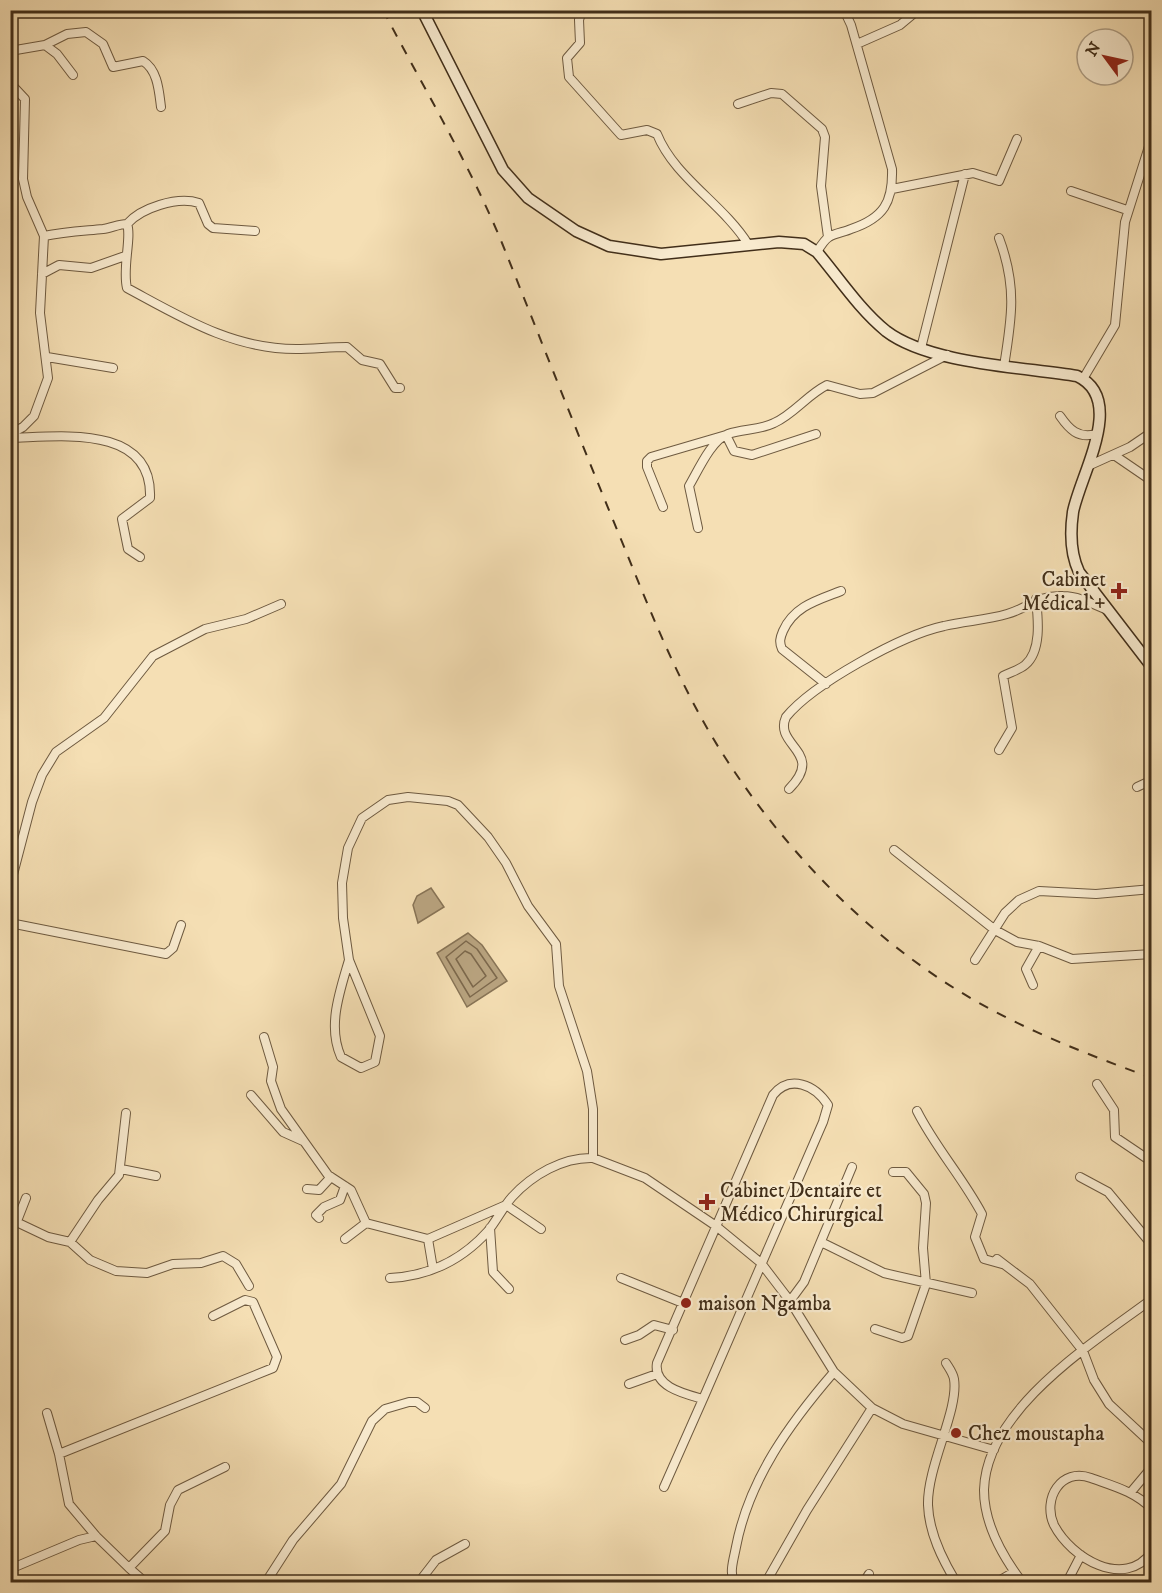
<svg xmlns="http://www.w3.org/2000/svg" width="1162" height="1593" font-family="'IM FELL DW Pica',serif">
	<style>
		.water { fill: #b8a37f; stroke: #887456; stroke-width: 1.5 }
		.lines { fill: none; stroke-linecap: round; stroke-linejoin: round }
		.shore { stroke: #7c684c; stroke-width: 1.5 }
		.street-casing { stroke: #6e5a40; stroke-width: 10 }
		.secondary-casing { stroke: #412e19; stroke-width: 13 }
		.street { stroke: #f8eace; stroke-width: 8 }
		.secondary { stroke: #f8eace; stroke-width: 10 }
		.rail { stroke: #412e19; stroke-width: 2; stroke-dasharray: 10 10; stroke-linecap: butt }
		.poi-dot { fill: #8f2418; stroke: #f8eace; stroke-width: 2 }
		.labels { text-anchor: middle; stroke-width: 4.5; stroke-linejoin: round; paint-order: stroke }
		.poi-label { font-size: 21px; fill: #412e19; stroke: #f8eace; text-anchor: start }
	</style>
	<rect width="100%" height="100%" fill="#f5dfb4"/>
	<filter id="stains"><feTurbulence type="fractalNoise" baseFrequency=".00333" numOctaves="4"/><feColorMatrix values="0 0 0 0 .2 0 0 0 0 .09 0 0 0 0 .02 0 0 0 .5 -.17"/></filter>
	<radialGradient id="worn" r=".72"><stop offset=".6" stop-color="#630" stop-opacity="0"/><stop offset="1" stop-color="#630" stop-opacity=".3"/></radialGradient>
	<!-- water -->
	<path class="water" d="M 431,888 L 444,907 L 418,923 L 413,905 L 417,896 Z
		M 468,933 L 482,945 L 507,981 L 467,1007 L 437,953 Z"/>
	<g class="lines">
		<!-- shore -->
		<path class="shore" d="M 466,941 L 477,949 L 497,978 L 470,997 L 446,957 Z
			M 465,951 L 471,954 L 486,976 L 473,987 L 456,959 Z"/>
		<defs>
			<path id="street" d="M 582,10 L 579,20 L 580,43 L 567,58 L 569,77 L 621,135 L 647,130 L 657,134 C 674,177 723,204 748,244
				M 857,44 L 900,25 L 918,10
				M 45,45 L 57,54 L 73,75
				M 10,51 L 45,45 L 67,34 L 86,32 L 103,44 L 113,67 L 143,61 C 158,70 159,92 161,107
				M 10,83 L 25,99 L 23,179 L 27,197 L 44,236
				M 738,104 L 771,93 L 782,94 L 822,129 L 825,137 L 821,186 L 828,237
				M 892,189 L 973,173 L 999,181 L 1017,139
				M 1071,191 L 1127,210
				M 127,224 C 141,208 177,196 199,203 L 208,224 L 213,228 L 255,231
				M 999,238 C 1017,286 1012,317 1004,366
				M 817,252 C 820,247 824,240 829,237 C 835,233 845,232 851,229 C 884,218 893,202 892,169 L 851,25 L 844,10
				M 42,274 L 59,265 L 91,268 L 125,256
				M 921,348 L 965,174
				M 47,357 L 113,368
				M 1083,379 L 1115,325 L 1125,222 L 1152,137
				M 1060,416 C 1069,429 1078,439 1096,434
				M 10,434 L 23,427 L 34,416 L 48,378 L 40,313 L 44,236 C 64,232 83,231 103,229 C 111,228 119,224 127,224 C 132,237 122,268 127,288 C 181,317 232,349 296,349 C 313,349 330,347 347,347 L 362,360 L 380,364 L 395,388 L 400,388
				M 10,438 C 58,437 153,423 150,498 L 122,519 L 128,549 L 140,557
				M 1114,455 L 1152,481
				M 10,456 L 13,470 L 10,479
				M 1088,466 L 1130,447 L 1152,432
				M 663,507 L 647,467 L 647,461 L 651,457 L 726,435 L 734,451 L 752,455 L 816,434
				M 698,528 L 689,486 C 698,471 711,440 728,434 C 743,429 760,430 774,423 C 794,414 807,395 827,385 L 860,394 L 873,393 L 947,355
				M 826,684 L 782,649 C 779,642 780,638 783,631 C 794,606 818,600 841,591
				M 999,750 L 1012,728 L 1003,676 C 1011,672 1019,670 1025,665 C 1042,651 1038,618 1036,599
				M 1137,787 L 1152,780
				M 789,789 C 826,752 773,746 786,717 C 813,684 902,635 944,626 C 965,621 987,620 1007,614 C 1029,608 1037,595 1063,596 C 1078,596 1093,604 1107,610
				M 894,850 L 995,930 L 1017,942 L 1039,946 L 1072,959 L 1152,954
				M 10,886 L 32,802 L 42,775 L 56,752 L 104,718 L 153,656 L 205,629 L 246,619 L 281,604
				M 10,923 L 166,954 L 173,948 L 181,925
				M 349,960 C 340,991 327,1026 341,1057 L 361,1068 L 375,1062 L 380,1036 L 349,960 L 343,918 L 342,883 L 348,848 L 362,818 L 388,800 L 408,797 L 448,801 L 458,805 L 488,837 L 506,863 L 528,906 L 556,944 L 559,986 L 587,1071 L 593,1109 L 593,1158 L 645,1178 L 716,1226 L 761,1263 L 790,1301 L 834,1372 L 872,1408 L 903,1424 L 994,1450
				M 975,960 L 1005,913 L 1019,900 L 1039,891 L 1096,894 L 1152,889
				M 1033,985 L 1026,969 L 1039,946
				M 273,1067 L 264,1037 L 273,1067 L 271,1081 L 281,1109 L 328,1175 L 351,1190 L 366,1223
				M 1097,1084 L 1114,1110 L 1115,1137 L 1152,1162
				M 251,1095 L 283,1132 L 303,1141
				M 917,1111 C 935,1147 963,1178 982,1214 L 975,1237 L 984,1259 L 1002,1264
				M 121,1169 L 156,1176
				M 1080,1177 L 1108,1192 L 1152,1245
				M 307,1189 L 319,1190 L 331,1177
				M 319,1218 L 316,1215 L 324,1207 L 340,1200 L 345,1186
				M 10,1219 L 48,1237 L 70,1242 L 90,1260 L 116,1271 L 147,1273 L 173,1264 L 201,1263 L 223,1256 L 236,1264 L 249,1286
				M 17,1221 L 26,1198
				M 490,1228 L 493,1272 L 509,1289
				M 345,1239 L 366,1223 L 428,1239 L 506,1205 L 541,1229
				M 428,1239 L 433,1269
				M 70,1242 L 98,1200 L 119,1175 L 126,1113
				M 821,1242 L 884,1273 L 972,1293
				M 997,1259 L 1030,1284 L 1083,1351 L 1094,1380 L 1109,1404 L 1152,1444
				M 390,1278 C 429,1276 462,1260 488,1231 C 497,1220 503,1207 512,1197 C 532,1175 563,1157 593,1158
				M 621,1278 L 683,1303
				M 790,1301 L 804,1282 L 852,1167
				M 875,1329 L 902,1338 L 908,1336 L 926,1284 L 923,1248 L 926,1203 L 924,1194 L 906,1172 L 893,1172
				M 625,1340 L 639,1335 L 654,1325 L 673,1330
				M 946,1363 C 949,1368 953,1373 954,1379 C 959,1410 927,1466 928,1505 C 929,1533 942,1559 956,1582
				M 629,1384 L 657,1374
				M 47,1413 L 59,1454 L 69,1504 L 96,1536 L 129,1568
				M 59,1454 L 273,1368 L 277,1357 L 253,1302 L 245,1300 L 213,1316
				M 664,1487 L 703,1399 C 685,1394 653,1387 657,1363 L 773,1095 C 790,1074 815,1085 828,1105 L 823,1122 L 703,1399
				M 1131,1492 L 1152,1467
				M 1152,1509 C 1134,1491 1113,1486 1091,1478 C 1061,1467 1042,1499 1054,1525 C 1071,1558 1124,1590 1152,1552
				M 10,1569 L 79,1540 L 96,1536
				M 145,1582 L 129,1568 L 165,1531 L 170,1505 L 178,1490 L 225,1467
				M 266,1582 L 293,1540 L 341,1484 L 372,1421 L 385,1409 L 409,1402 L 417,1402 L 425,1408
				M 419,1582 L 436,1560 L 465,1544
				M 734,1582 C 729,1572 734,1558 736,1547 C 749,1479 790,1423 834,1372
				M 766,1582 L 807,1510 L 872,1408
				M 864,1582 L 869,1574
				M 997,1582 L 1014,1572
				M 1022,1582 C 1003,1557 984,1523 984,1490 C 986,1409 1093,1343 1152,1299
				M 1067,1582 L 1081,1555"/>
			<path id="secondary" d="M 422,10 L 503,170 L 528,198 L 576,231 L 609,246 L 661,254 L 779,242 L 804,244 L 817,252 C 839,278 859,309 886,331 C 929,364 1023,367 1077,376 C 1127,399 1080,475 1073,512 C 1070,533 1070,553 1079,572 L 1152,667"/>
		</defs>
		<!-- street casing -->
		<use href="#street" class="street-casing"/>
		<!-- secondary casing -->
		<use href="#secondary" class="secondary-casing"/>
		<!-- street -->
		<use href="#street" class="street"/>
		<!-- secondary -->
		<use href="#secondary" class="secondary"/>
		<!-- rail -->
		<path class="rail" d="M 383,10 C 423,87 469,163 502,243 C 543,345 583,448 625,549 C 655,623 685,698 730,765 C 785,848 857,924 940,979 C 1006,1023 1078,1051 1152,1078"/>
	</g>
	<!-- markers -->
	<g class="poi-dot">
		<path d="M1116 582h6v6h6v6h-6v6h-6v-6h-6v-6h6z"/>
		<path d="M704 1193h6v6h6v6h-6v6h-6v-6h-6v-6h6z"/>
		<circle cx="686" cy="1303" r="6"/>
		<circle cx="956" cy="1433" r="6"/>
	</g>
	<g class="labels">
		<!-- poi labels -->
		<g class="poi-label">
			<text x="1106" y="586" text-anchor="end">Cabinet<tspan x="1106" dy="24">Médical +</tspan></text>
			<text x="720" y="1197">Cabinet Dentaire et<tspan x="720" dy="24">Médico Chirurgical</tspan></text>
			<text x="698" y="1310">maison Ngamba</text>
			<text x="968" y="1440">Chez moustapha</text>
		</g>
	</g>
	<!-- margin -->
	<rect width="1162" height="1593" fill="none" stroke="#f5dfb4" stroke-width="36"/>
	<rect x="12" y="12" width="1138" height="1569" fill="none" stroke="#412e19" stroke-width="3"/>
	<rect x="18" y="18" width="1126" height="1557" fill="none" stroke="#412e19" stroke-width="1.5"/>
	<!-- north arrow -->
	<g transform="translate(1105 57) rotate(303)"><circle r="28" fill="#f8eace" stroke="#af9f86" stroke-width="1.5"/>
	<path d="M0-4.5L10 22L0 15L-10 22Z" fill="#8f2418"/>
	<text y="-9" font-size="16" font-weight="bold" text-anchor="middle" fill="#412e19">N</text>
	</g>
	<rect width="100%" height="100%" filter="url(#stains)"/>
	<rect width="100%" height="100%" fill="url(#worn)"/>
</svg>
